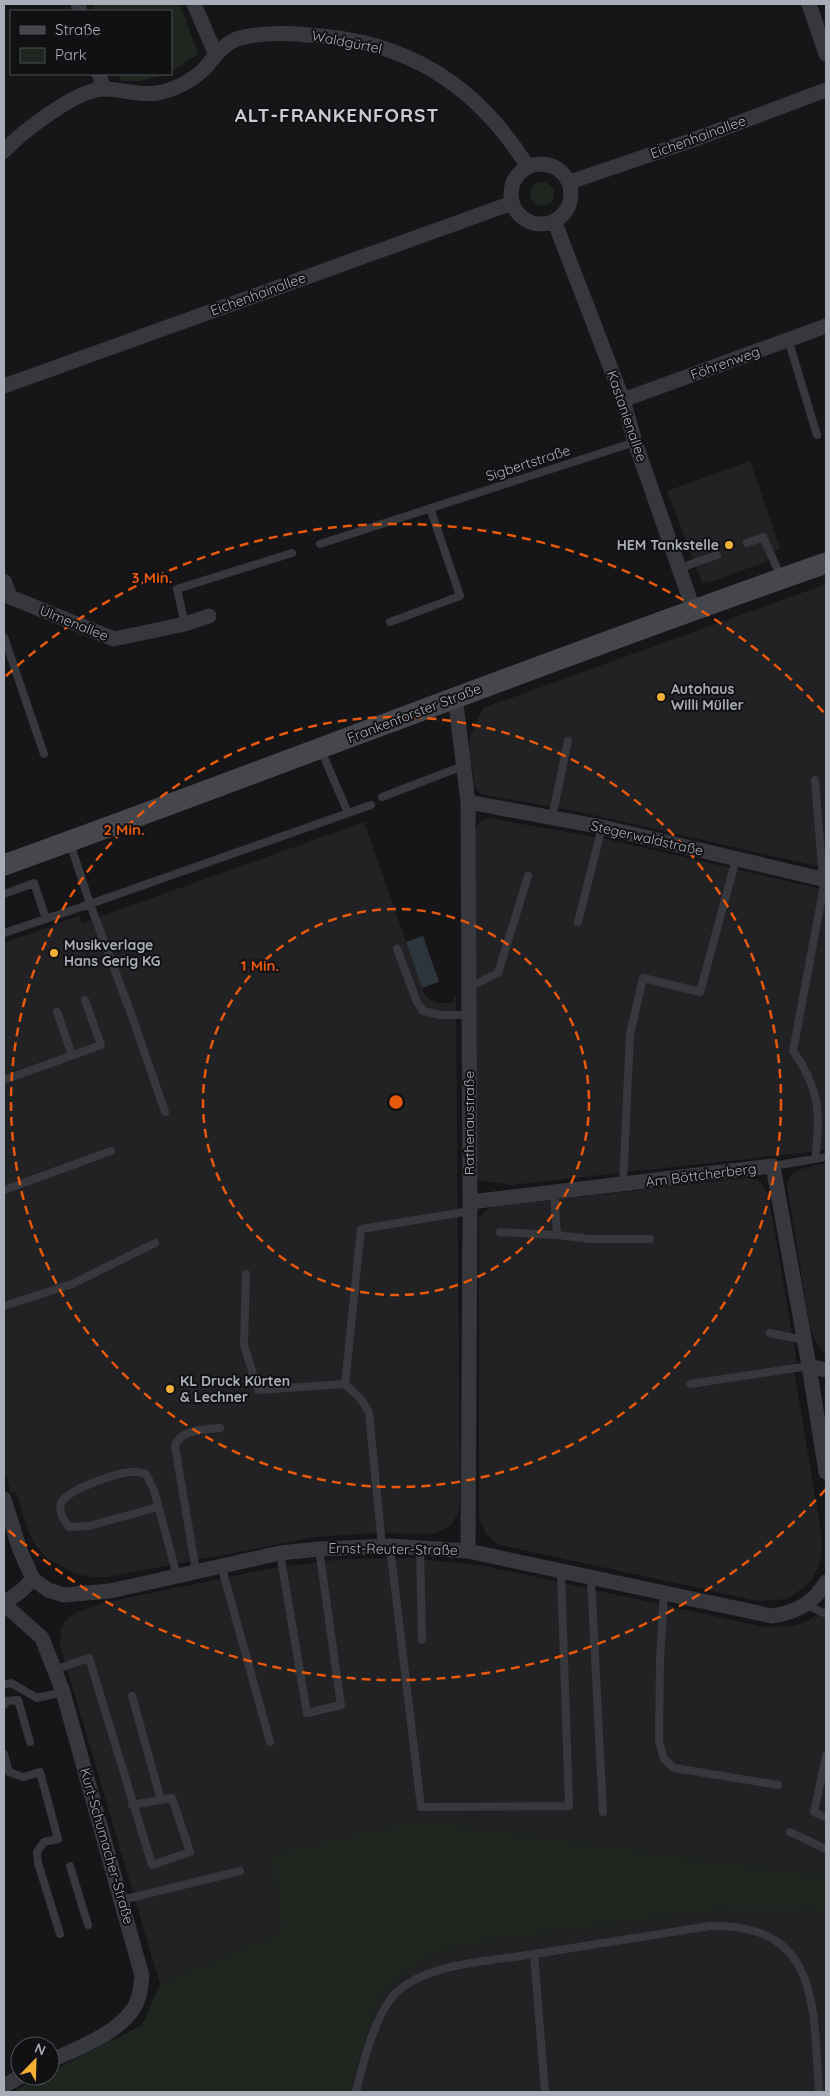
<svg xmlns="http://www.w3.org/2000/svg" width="830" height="2096" font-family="Quicksand,sans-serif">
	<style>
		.built { fill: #222225 }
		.green { fill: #1e261f }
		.water { fill: #2c353c }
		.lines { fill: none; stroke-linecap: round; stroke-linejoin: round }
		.lane { stroke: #37383d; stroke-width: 8 }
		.street { stroke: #37383d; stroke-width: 15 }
		.secondary { stroke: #45474d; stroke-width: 21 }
		.ring { fill: none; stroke: #e8590c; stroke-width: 2.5; stroke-dasharray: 9 6 }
		.poi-dot { fill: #f2b134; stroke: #111113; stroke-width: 2 }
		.labels { text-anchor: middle; stroke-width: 4; stroke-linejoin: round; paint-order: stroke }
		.street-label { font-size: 14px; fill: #a8adb8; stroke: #111113 }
		.poi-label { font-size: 14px; font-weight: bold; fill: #a8adb8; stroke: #111113; text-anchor: start }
		.district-label { font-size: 19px; font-weight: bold; letter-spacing: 1px; fill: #c9ccd4; stroke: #111113 }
		.centre { fill: #e8590c; stroke: #111113; stroke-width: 2.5 }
		.ring-label { font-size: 15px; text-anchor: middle; font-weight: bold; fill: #e8590c; stroke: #111113; stroke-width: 4; stroke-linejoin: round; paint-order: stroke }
	</style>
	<rect width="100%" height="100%" fill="#161618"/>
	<!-- built -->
	<path class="built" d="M 750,461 L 780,548 L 765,562 L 719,579 L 702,583 L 667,491 Z
		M 826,584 L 826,868 L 580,812 L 481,794 L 475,787 L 469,751 L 470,737 L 483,708 Z
		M 489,818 L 606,839 L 826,890 L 826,1150 L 511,1185 L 477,1180 L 475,830 L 480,821 Z
		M 364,822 L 424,993 L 429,999 L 438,1003 L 452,1003 L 456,995 L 460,1503 L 457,1515 L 450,1526 L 434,1534 L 376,1533 L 316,1537 L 108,1577 L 92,1577 L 76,1574 L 48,1559 L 37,1547 L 29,1533 L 16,1492 L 11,1493 L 4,1469 L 4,943 L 79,916 L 82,923 Z
		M 826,1163 L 826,1355 L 816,1342 L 810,1328 L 787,1185 L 790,1176 L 797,1170 Z
		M 747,1178 L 757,1180 L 762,1184 L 768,1193 L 797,1363 L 793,1364 L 822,1538 L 821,1559 L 813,1578 L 806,1586 L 788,1598 L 778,1600 L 758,1601 L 500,1545 L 494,1541 L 485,1533 L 479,1517 L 479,1217 L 491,1207 Z
		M 409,1558 L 480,1565 L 764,1627 L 793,1626 L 808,1621 L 826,1608 L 826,1877 L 419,1821 L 283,1932 L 160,1984 L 60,1645 L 61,1630 L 64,1622 L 75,1613 L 102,1603 L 273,1568 L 343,1559 Z
		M 726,1908 L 800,1908 L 826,1912 L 826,2092 L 348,2092 L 378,1999 L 406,1970 L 436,1952 L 490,1940 Z"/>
	<!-- green -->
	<path class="green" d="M 92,4 L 180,4 L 198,54 L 171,72 L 171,11 L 95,11 Z
		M 118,74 L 168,74 L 142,81 L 121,81 Z
		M530 194a12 12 0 1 1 24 0a12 12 0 1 1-24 0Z
		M 419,1821 L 826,1877 L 826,1912 L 800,1908 L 726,1908 L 490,1940 L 436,1952 L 406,1970 L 378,1999 L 348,2092 L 12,2092 L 42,2076 L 50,2076 L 50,2072 L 142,2025 L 160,1984 L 283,1932 L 272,1855 Z"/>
	<!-- water -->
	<path class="water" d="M 423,936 L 439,982 L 422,988 L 406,942 Z"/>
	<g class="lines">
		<!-- lane -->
		<path class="lane" d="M 788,339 L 817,435
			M 747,543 L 763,537 L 781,577
			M 320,544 L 635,442
			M 680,568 L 717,555
			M 390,622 L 460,596 L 430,508
			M 185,624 L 177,589 L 292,553
			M 4,637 L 44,754
			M 321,750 L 348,813
			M 815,780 L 823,880
			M 382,797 L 463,766
			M 552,818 L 568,741
			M 70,843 L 90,904 L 371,805
			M 4,894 L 34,883 L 46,919
			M 578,922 L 602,827
			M 4,933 L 90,904 L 133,1019 L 165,1112
			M 397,949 L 417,1002 L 423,1011 L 440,1015 L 469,1015
			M 469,987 L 498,973 L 528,876
			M 57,1012 L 72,1055
			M 4,1080 L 101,1045 L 85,1000
			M 815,1159 C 821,1115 820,1088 793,1051 L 825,880
			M 773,1166 L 826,1157
			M 623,1184 L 630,1034 L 643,978 L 700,992 L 736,859
			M 4,1190 L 111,1151
			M 554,1192 L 557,1235 L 590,1239 L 650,1239
			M 500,1232 L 557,1235
			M 246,1274 L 244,1345 L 258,1390 L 345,1384 L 361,1399 L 369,1413 L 382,1546
			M 4,1306 L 72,1284 L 155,1243
			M 770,1333 L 803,1340
			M 345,1384 L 361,1229 L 470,1211
			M 690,1384 L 809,1366
			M 158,1507 L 89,1526 L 69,1527 C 64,1520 58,1512 61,1503 C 66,1490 117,1473 131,1472 C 136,1471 141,1473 146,1474 L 154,1490 L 177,1576
			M 390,1546 L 421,1807 L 569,1806 L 561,1572
			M 420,1548 L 422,1640
			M 280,1553 L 307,1713 L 341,1705 L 319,1549
			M 221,1565 L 270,1742
			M 196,1571 L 175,1446 C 180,1429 205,1430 220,1428
			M 591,1579 L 603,1812
			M 664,1594 L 660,1660 L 659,1741 L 664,1759 L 674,1768 L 778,1785
			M 807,1605 L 826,1614
			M 54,1670 L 89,1658 L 152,1865 L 190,1852 L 172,1798 L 132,1805
			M 4,1685 L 11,1683 L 37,1698 L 63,1692
			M 132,1696 L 161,1800
			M 4,1705 L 7,1701 L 18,1700 L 30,1742
			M 4,1754 L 9,1772 L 23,1777 L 40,1772 L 58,1839 L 44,1842 L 37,1852 L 38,1863 L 60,1934
			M 826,1756 L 814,1812 L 826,1818
			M 790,1832 L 826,1849
			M 70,1866 L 88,1925
			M 122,1900 L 240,1871
			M 356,2092 C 363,2063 374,2019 393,1996 C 422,1963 493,1961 534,1954
			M 545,2092 L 534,1954 L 710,1926 C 821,1923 813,2009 819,2092"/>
		<!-- street -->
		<path class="street" d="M 78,4 L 80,11
			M 194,4 L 216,55
			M 809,4 L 826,54
			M 99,74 L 104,89
			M 4,151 C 22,132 78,88 105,89 C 123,89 139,96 157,93 C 174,90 192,81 204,69 C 215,57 223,43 240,38 C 262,32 286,33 308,35 C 406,40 476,84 528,167
			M511 194a30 30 0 1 1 60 0a30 30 0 1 1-60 0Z
			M 570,182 L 693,140 L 826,90
			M 555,223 L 623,400 L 635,442 L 694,611
			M 4,386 L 512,203
			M 623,400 L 826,326
			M 4,581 L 10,597 L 114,639 L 185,624 L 209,616
			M 455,696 L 468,802 L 470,1211 L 468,1551
			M 468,802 L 602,827 L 826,880
			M 470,1202 L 773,1166 L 809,1366 L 826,1370
			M 809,1366 L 826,1472
			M 4,1499 L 20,1550 L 33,1579 L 48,1590 L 64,1595 L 110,1591 L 280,1553 L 319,1549 L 390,1546 L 468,1551 L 772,1616 C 796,1613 814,1603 826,1582
			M 4,1603 L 21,1591 L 33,1579
			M 4,1604 L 42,1638 L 63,1692 L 142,1976 C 141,1986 140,1997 135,2006 C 119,2034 77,2048 50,2061
			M 4,2086 L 21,2076"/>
		<!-- secondary -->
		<path class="secondary" d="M 4,865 C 279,766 550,659 826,563"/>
	</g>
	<!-- distance rings -->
	<g class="ring">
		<circle cx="396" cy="1102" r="193"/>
		<circle cx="396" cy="1102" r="385"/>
		<path d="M826 1489A578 578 0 0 1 6 1528M6 676A578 578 0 0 1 826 715"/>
	</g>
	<!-- markers -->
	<g class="poi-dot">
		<circle cx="729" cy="545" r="5"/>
		<circle cx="661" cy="697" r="5"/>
		<circle cx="54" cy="953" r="5"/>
		<circle cx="170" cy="1389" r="5"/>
	</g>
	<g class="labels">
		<!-- street labels -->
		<g class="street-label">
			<text transform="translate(347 42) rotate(11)" y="5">Waldgürtel</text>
			<text transform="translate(698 137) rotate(-20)" y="5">Eichenhainallee</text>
			<text transform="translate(258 294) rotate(-20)" y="5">Eichenhainallee</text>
			<text transform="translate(725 363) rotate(-20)" y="5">Föhrenweg</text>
			<text transform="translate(627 416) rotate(71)" y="5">Kastanienallee</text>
			<text transform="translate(528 463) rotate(-18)" y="5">Sigbertstraße</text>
			<text transform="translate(74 623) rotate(22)" y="5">Ulmenallee</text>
			<text transform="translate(414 713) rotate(-21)" y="5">Frankenforster Straße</text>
			<text transform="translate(647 838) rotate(13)" y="5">Stegerwaldstraße</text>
			<text transform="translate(469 1123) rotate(-90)" y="5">Rathenaustraße</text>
			<text transform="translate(701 1175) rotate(-7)" y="5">Am Böttcherberg</text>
			<text transform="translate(393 1549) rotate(1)" y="5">Ernst-Reuter-Straße</text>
			<text transform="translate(107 1846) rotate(74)" y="5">Kurt-Schumacher-Straße</text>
		</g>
		<!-- poi labels -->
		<g class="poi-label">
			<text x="719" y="550" text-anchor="end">HEM Tankstelle</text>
			<text x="671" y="694">Autohaus<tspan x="671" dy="16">Willi Müller</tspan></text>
			<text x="64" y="950">Musikverlage<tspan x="64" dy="16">Hans Gerig KG</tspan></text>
			<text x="180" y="1386">KL Druck Kürten<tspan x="180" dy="16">&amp; Lechner</tspan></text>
		</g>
		<!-- district labels -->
		<g class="district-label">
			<text x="337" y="122">ALT-FRANKENFORST</text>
		</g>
	</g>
	<circle cx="396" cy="1102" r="8" class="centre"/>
	<g class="ring-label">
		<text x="152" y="583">3 Min.</text>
		<text x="124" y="835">2 Min.</text>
		<text x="260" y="971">1 Min.</text>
	</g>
	<!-- border -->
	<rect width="830" height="2096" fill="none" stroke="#a8adb8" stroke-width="10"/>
	<!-- legend -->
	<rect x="10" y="10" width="162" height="65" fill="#111113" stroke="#4d4f55"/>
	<rect x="20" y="26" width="25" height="8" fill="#45474d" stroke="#4d4f55"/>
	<text x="55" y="35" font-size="15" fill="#a8adb8">Straße</text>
	<rect x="20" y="48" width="25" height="15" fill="#1e261f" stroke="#4d4f55"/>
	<text x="55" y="60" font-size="15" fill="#a8adb8">Park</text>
	<!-- north arrow -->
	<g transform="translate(35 2061) rotate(23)"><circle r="24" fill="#111113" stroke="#4d4f55"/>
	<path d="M0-4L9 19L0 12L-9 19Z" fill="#f2b134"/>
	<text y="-8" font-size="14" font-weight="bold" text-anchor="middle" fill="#a8adb8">N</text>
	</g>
</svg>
